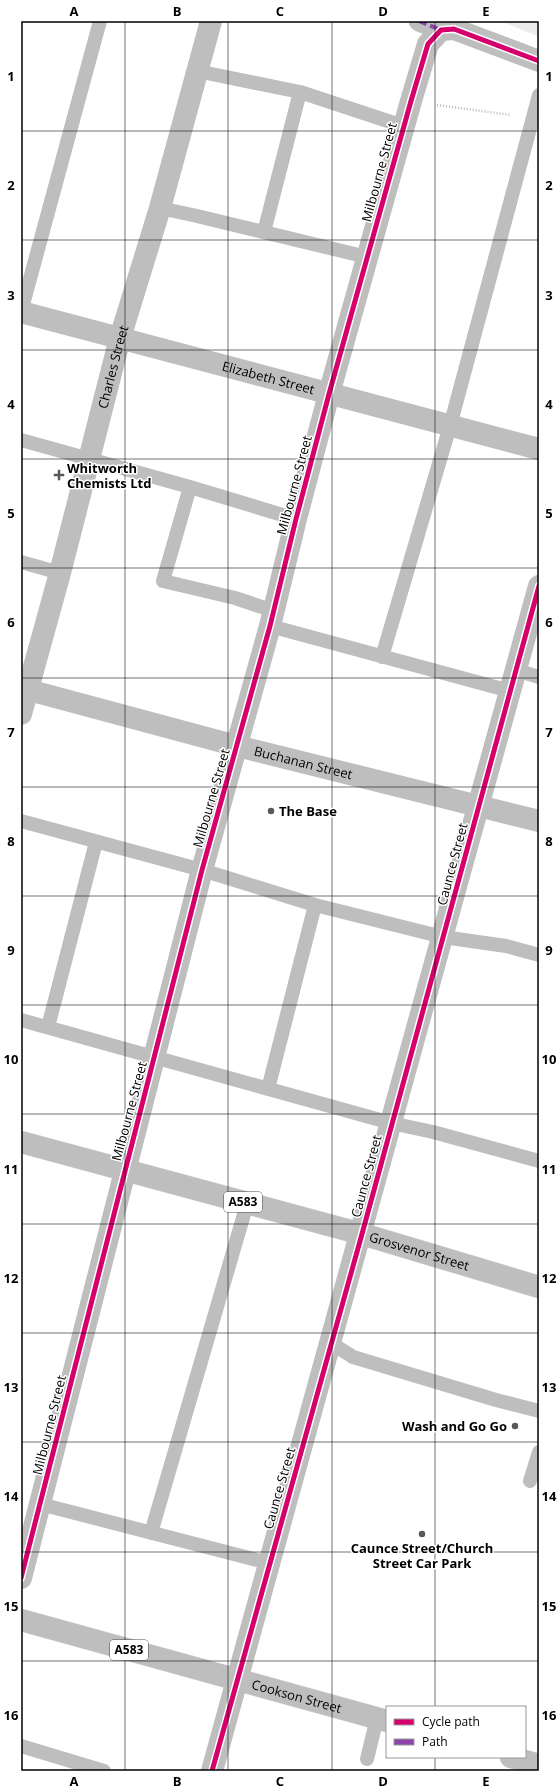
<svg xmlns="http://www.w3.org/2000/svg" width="560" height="1792" font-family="'Open Sans',sans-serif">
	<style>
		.green { fill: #ececec }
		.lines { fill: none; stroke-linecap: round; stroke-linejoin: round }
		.primary-casing { stroke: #dbdbdb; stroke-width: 23 }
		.path { stroke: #b9b9b9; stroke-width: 2.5; stroke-dasharray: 1 2; stroke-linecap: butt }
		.service { stroke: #bebebe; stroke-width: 14 }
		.pedestrian { stroke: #bebebe; stroke-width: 21 }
		.minor { stroke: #bebebe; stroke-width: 22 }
		.tertiary { stroke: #bebebe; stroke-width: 22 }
		.primary { stroke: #bebebe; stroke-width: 22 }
		.quiet { stroke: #8e44ad; stroke-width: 4; stroke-dasharray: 8 4; stroke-linecap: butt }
		.cycleway-casing { stroke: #fff; stroke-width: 8 }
		.cycleway { stroke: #d6006c; stroke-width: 5 }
		.grid { fill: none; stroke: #000; stroke-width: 1; stroke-opacity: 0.55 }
		.poi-dot { fill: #595959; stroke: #fff; stroke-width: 1.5 }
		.labels { text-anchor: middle; stroke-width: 3; stroke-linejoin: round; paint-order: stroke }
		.shield { fill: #fff; stroke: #4c4c4c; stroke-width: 1 }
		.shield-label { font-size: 12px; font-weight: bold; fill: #000 }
		.street-label { font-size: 13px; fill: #000; stroke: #fff }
		.poi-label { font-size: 13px; font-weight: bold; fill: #000; stroke: #fff; text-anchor: start }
		.neatline { fill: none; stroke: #000; stroke-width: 1.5 }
		.grid-label { font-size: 13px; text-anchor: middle; font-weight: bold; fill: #000 }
	</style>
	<rect width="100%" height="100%" fill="#fff"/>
	<!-- green -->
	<path class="green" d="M 500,21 L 539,21 L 539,36 L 535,35 Z"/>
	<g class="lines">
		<defs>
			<g id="primary">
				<path id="s4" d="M 21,1142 L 362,1234 L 539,1287"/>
				<path id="s5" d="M 21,1620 L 387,1721"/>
				<path d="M 511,1757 L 539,1765"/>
			</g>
		</defs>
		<!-- primary casing -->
		<use href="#primary" class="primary-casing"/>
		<!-- path -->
		<path class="path" d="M 437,105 L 511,115"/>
		<!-- service -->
		<path class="service" d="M 197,71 L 300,92 L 403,126
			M 160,208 L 197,216 L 367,257
			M 264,232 L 300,92
			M 21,312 L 100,21
			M 21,440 L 190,487 L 296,519
			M 190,487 L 163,581 L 235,598 L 274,611
			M 21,562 L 60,573
			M 270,626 L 510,691
			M 382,657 L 450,426 L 539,95
			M 516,670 L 539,677
			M 21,821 L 202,870 L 315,905 L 443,937 L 506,946 L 539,955
			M 21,1020 L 391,1123 L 433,1132 L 539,1161
			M 48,1027 L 96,842
			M 268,1089 L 315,905
			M 331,1343 L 353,1357 L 496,1400 L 539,1411
			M 530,1481 L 539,1452
			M 40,1504 L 269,1563
			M 151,1533 L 247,1204
			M 21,1746 L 104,1771
			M 367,1759 L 377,1718"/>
		<!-- pedestrian -->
		<path class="pedestrian" d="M 419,21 L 441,30"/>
		<!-- minor -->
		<g class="minor">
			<path id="s1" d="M 21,312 L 539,449"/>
			<path id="s2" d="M 21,688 L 237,746 L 539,821"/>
			<path id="s3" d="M 21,714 L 60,573 L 120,338 L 160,208 L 211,21"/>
			<path d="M 21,1578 L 202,870 L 270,626 L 296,519 L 329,394 L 411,101 L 428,44 L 441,30 L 454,29 L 539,61"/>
			<path d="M 212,1771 L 237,1680"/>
		</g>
		<!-- tertiary -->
		<path class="tertiary" d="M 237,1680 L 539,586"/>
		<!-- primary -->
		<use href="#primary" class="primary"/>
		<!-- quiet -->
		<path class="quiet" d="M 419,21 L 441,30"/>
		<defs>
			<path id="cycleway" d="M 21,1578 L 202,870 L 270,626 L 296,519 L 329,394 L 411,101 L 428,44 L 441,30 L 454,29 L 539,61
				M 212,1771 L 362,1234 L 539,586"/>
		</defs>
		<!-- cycleway casing -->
		<use href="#cycleway" class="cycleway-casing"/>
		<!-- cycleway -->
		<use href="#cycleway" class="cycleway"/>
	</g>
	<!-- grid -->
	<path class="grid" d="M 125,21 L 125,1771M 228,21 L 228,1771M 332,21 L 332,1771M 435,21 L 435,1707M 21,131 L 539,131M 21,240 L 539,240M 21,350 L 539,350M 21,459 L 539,459M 21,568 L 539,568M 21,678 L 539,678M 21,787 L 539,787M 21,896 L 539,896M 21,1005 L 539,1005M 21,1114 L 539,1114M 21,1224 L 539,1224M 21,1333 L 539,1333M 21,1442 L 539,1442M 21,1552 L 539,1552M 21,1661 L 539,1661M 435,1757 L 435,1771"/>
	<!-- markers -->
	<g class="poi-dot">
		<path d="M57 469h4v4h4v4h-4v4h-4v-4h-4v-4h4z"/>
		<circle cx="271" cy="811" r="4"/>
		<circle cx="515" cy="1426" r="4"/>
		<circle cx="422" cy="1534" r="4"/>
	</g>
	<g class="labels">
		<!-- shield labels -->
		<g class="shield">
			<rect x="224" y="1192" width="38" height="20" rx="3"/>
			<rect x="110" y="1640" width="38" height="20" rx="3"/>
		</g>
		<g class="shield-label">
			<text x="243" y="1206">A583</text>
			<text x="129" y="1654">A583</text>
		</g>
		<!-- street labels -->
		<g class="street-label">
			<text transform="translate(379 172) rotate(-75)" y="5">Milbourne Street</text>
			<text dy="5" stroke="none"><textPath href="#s3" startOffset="359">Charles Street</textPath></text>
			<text dy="5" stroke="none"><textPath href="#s1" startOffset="256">Elizabeth Street</textPath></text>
			<text transform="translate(294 485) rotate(-75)" y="5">Milbourne Street</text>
			<text dy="5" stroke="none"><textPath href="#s2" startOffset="292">Buchanan Street</textPath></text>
			<text transform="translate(211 798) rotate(-74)" y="5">Milbourne Street</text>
			<text transform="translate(452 864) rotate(-75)" y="5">Caunce Street</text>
			<text transform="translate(129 1111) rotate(-75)" y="5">Milbourne Street</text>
			<text transform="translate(366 1176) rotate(-75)" y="5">Caunce Street</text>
			<text dy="5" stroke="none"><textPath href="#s4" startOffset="413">Grosvenor Street</textPath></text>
			<text transform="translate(49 1425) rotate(-76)" y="5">Milbourne Street</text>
			<text transform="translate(279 1488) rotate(-74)" y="5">Caunce Street</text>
			<text dy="5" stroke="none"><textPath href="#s5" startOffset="286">Cookson Street</textPath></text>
		</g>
		<!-- poi labels -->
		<g class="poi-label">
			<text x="67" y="473">Whitworth<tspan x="67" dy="15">Chemists Ltd</tspan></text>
			<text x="279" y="816">The Base</text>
			<text x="507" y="1431" text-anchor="end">Wash and Go Go</text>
			<text x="422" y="1553" text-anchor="middle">Caunce Street/Church<tspan x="422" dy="15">Street Car Park</tspan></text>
		</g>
	</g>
	<!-- border -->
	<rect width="560" height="1792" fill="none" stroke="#ffffff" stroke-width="44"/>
	<!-- legend -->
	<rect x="386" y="1706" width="140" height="52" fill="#ffffff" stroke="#999999"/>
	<rect x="394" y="1719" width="20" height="6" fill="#d6006c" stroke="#999999"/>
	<text x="422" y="1726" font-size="12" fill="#000000">Cycle path</text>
	<rect x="394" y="1739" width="20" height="6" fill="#8e44ad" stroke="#999999"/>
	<text x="422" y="1746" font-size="12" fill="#000000">Path</text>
	<rect x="22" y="22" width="516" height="1748" class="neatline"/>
	<g class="grid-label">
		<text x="74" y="16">A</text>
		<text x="177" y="16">B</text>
		<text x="280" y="16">C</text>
		<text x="383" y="16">D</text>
		<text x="486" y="16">E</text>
		<text x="11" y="81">1</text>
		<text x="549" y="81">1</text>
		<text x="11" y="190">2</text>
		<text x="549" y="190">2</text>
		<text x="11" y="300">3</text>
		<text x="549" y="300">3</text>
		<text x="11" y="409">4</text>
		<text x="549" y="409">4</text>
		<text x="11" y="518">5</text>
		<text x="549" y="518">5</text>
		<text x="11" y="627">6</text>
		<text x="549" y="627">6</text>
		<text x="11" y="737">7</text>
		<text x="549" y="737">7</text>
		<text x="11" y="846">8</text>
		<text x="549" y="846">8</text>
		<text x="11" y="955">9</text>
		<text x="549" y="955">9</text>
		<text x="11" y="1064">10</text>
		<text x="549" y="1064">10</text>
		<text x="11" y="1174">11</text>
		<text x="549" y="1174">11</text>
		<text x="11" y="1283">12</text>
		<text x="549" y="1283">12</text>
		<text x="11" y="1392">13</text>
		<text x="549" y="1392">13</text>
		<text x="11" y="1501">14</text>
		<text x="549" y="1501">14</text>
		<text x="11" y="1611">15</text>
		<text x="549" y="1611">15</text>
		<text x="11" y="1720">16</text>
		<text x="549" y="1720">16</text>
		<text x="74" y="1786">A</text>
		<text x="177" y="1786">B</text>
		<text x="280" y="1786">C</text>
		<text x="383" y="1786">D</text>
		<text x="486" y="1786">E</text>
	</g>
</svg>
